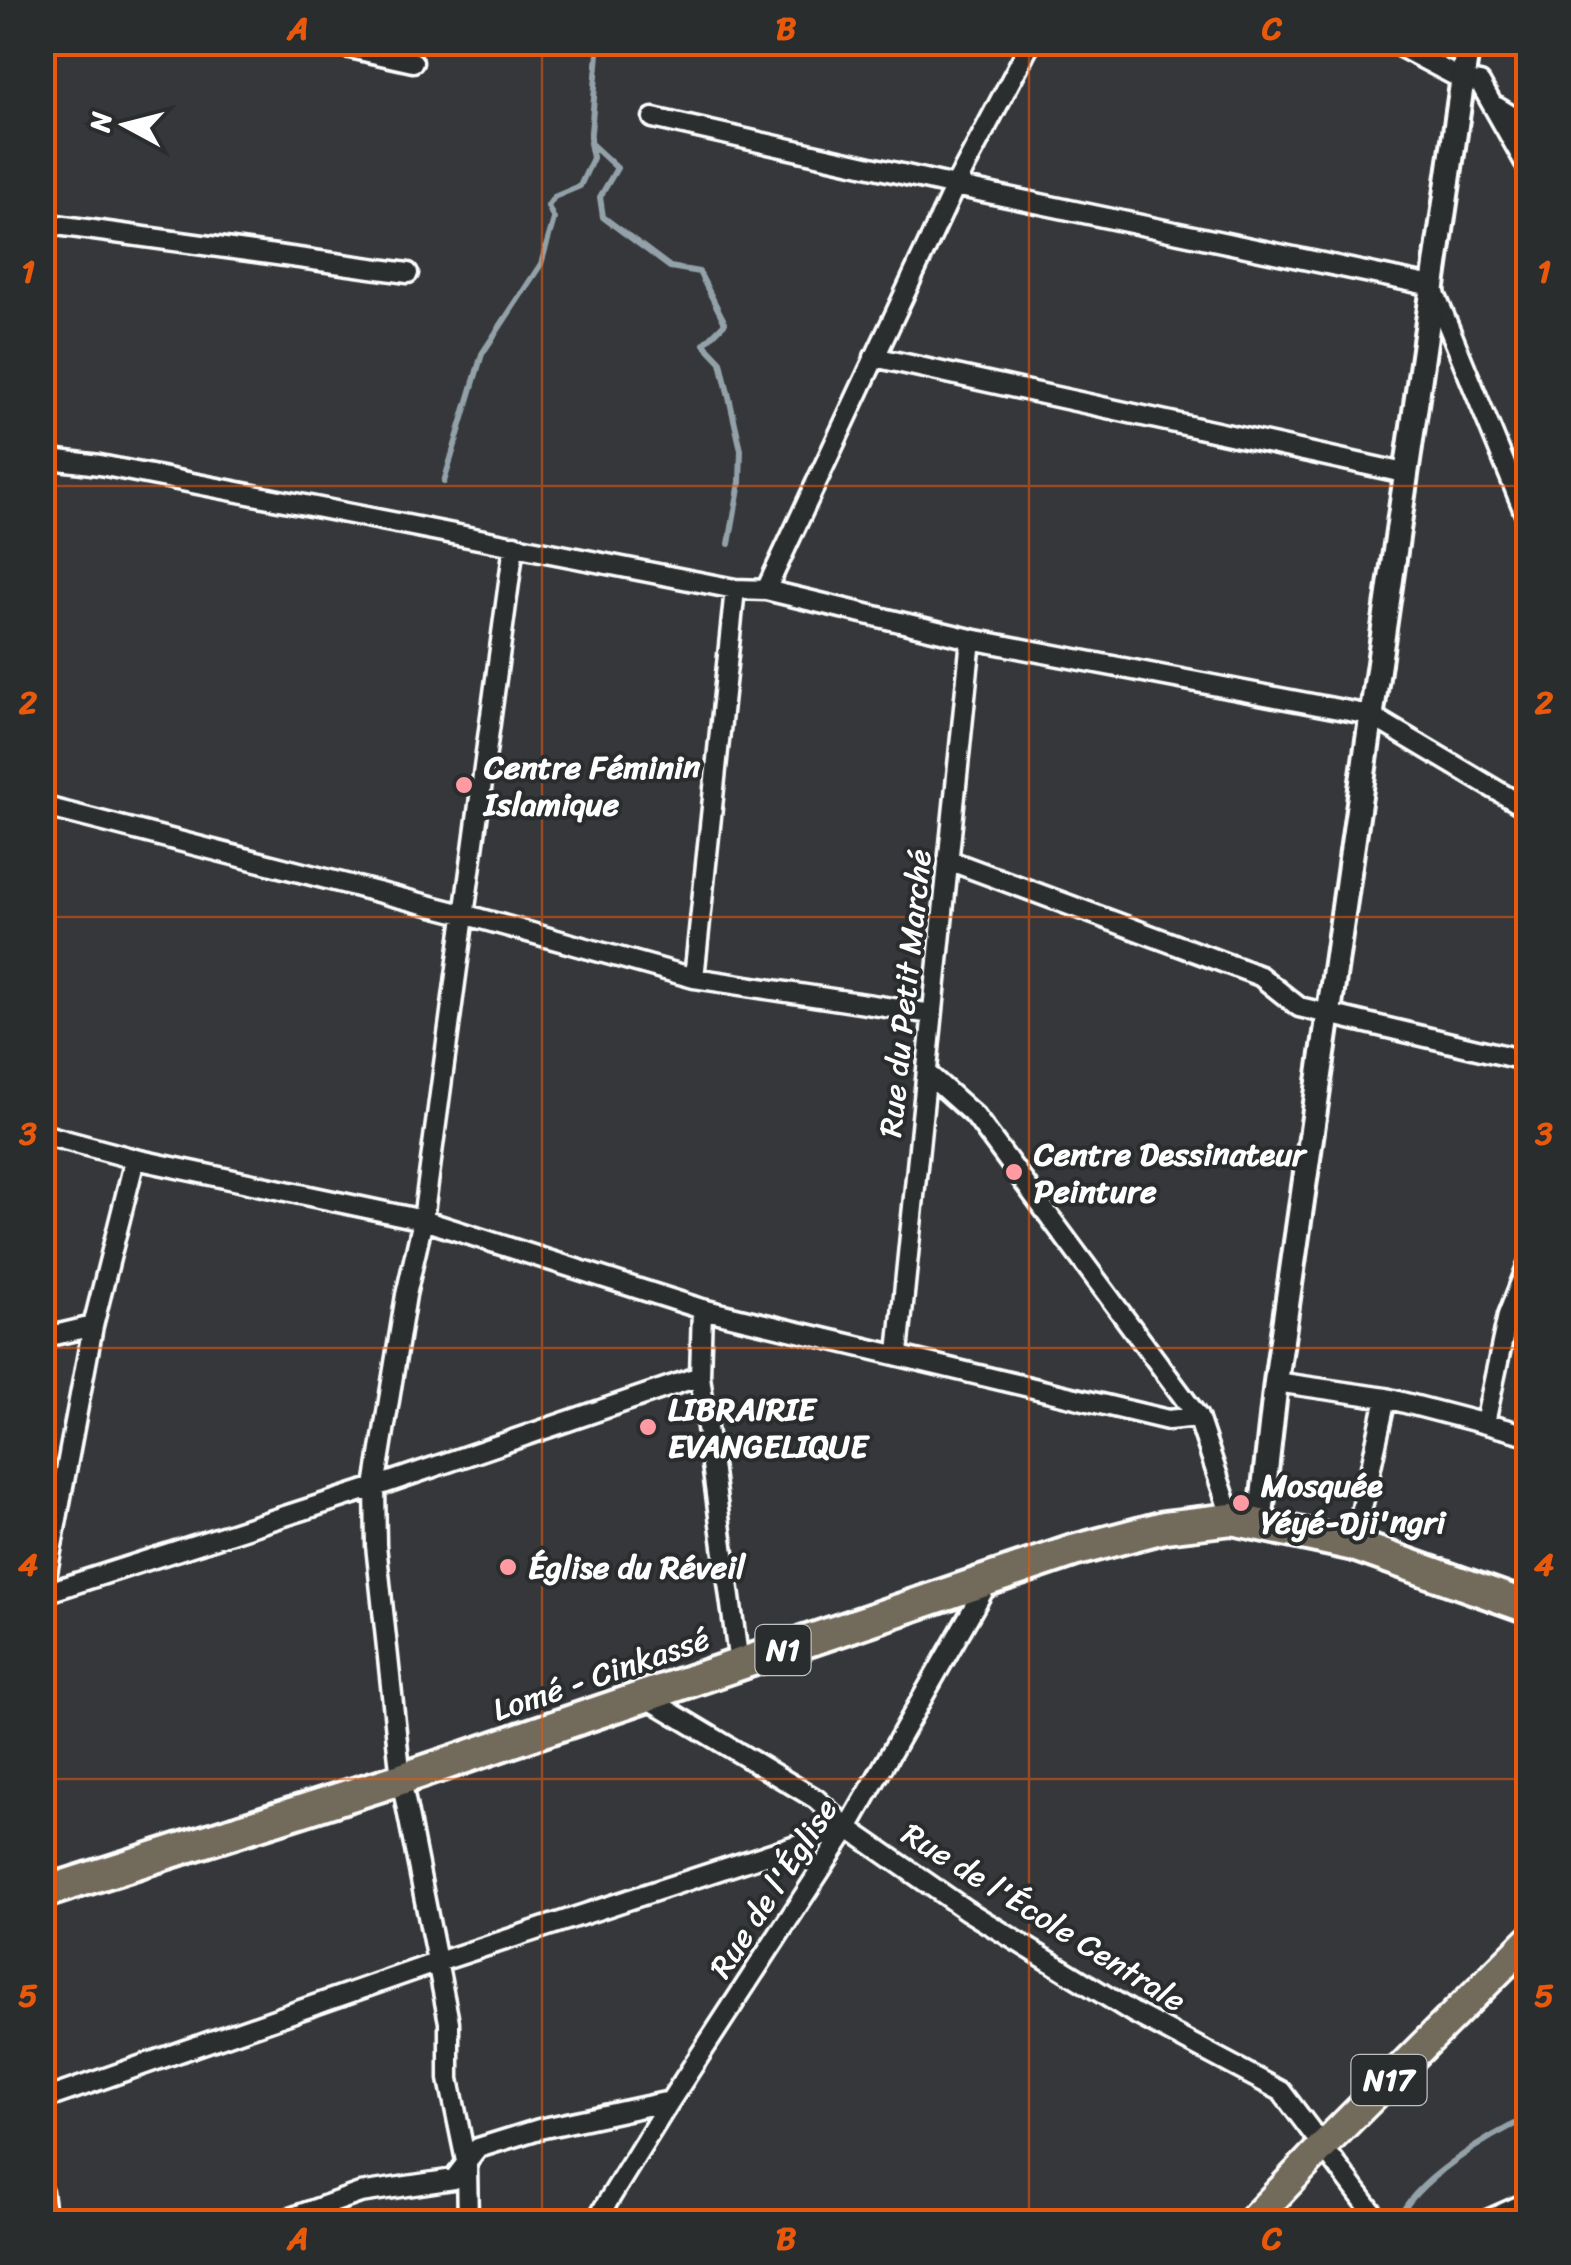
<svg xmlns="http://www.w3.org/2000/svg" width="1571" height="2265" font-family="Sriracha,sans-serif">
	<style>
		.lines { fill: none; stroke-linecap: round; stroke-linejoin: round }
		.stream { stroke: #93a2a9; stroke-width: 6 }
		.street-casing { stroke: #fff; stroke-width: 25 }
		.secondary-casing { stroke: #fff; stroke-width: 30 }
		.primary-casing { stroke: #fff; stroke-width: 35 }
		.highway-casing { stroke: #fff; stroke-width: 38 }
		.street { stroke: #2a2d2e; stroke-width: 18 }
		.secondary { stroke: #2a2d2e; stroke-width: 22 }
		.primary { stroke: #726b5a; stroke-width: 28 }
		.highway { stroke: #726b5a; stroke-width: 30 }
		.grid { fill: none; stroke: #e8590c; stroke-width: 2.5; stroke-opacity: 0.55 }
		.poi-dot { fill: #ff9aa2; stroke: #2a2d2e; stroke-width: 4 }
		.labels { text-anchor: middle; stroke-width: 8; stroke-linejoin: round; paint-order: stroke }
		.shield { fill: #2a2d2e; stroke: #bfc0c0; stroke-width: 2.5 }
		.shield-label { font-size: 30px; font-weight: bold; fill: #fff }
		.poi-label { font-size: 32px; font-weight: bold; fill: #fff; stroke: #2a2d2e; text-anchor: start }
		.street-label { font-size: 32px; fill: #fff; stroke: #2a2d2e }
		.neatline { fill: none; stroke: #e8590c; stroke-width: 4 }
		.grid-label { font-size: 32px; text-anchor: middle; font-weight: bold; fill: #e8590c }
	</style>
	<rect width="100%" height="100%" fill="#36373b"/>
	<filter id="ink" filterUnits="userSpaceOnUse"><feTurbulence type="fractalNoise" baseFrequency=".01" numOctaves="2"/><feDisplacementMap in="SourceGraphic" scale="20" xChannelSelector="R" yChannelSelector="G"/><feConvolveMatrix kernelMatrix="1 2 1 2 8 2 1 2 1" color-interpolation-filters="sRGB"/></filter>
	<g filter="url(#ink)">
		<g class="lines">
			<!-- stream -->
			<path class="stream" d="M 590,143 L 617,168 L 600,197 L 603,217 L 670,267 L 699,272 L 725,323 L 704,344 L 721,362 L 741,450 L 740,482 L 729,544
				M 444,482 L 482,354 L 541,264 L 554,219 L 548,206 L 554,197 L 580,186 L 593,158 L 590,143 L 599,42
				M 1398,2222 C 1410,2183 1491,2134 1528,2118"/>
			<defs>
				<path id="street" d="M 323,42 L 413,62
					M 1391,42 L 1463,80 L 1480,83 L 1528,168
					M 1497,107 L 1528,126
					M 653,118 L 955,186 L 1432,286 L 1528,521
					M 42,223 L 408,273
					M 874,357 L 1404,473
					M 42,458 L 100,465 L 735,589 L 766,590 L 971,639 L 1370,715 L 1528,809
					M 766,590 L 955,186 L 1031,42
					M 42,806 L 463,914 L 694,978 L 932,1014
					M 948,860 L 1260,976 L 1299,1007 L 1528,1061
					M 694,978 L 735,589
					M 928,1074 L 975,1116 L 1198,1417
					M 42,1134 L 135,1159 L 423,1220 L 702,1309 L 1168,1420 L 1198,1417 L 1232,1519
					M 702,1309 L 700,1376 L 739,1664
					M 42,1338 L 93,1326
					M 898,1353 L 971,639
					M 1276,1382 L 1386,1398 L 1528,1435
					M 1485,1423 L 1508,1315 L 1528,1264
					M 1354,1545 L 1386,1398
					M 42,1594 L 375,1487 L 700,1376
					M 43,1594 L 93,1326 L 135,1159
					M 644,1696 L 816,1799 L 848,1828 L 966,1910 L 1134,2013 L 1281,2091 L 1380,2222
					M 42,2100 L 438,1962 L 848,1828
					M 42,2192 L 46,2222
					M 279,2222 L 360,2193 L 454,2179 L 478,2148 L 539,2129 L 670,2101
					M 468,2222 L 467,2166 L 449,2079 L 449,2022 L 401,1779 L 376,1545 L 375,1487 L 406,1295 L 423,1220 L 514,545
					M 595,2222 L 670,2101 L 848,1828 L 990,1579
					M 1483,2222 L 1528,2202"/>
				<path id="secondary" d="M 1260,1524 L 1276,1382 L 1468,42"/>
				<path id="primary" d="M 1251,2222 L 1323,2146 L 1528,1941"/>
				<path id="highway" d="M 42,1893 L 401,1779 L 1073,1551 L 1164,1527 L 1232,1519 L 1354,1545 L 1528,1607"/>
			</defs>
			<!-- street casing -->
			<use href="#street" class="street-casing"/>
			<!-- secondary casing -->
			<use href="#secondary" class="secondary-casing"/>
			<!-- primary casing -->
			<use href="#primary" class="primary-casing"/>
			<!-- highway casing -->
			<use href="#highway" class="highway-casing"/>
			<!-- street -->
			<use href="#street" class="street"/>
			<!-- secondary -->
			<use href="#secondary" class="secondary"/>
			<!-- primary -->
			<use href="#primary" class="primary"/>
			<!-- highway -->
			<use href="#highway" class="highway"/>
		</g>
	</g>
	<!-- grid -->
	<path class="grid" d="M 542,42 L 542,2222M 1029,42 L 1029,2222M 42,486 L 1528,486M 42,917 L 1528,917M 42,1348 L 1528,1348M 42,1779 L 1528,1779"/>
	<!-- markers -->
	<g class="poi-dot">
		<circle cx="464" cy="785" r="10"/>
		<circle cx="1014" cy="1172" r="10"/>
		<circle cx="648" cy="1427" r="10"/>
		<circle cx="1241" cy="1503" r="10"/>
		<circle cx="508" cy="1567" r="10"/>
	</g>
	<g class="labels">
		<!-- shield labels -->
		<g class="shield">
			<rect x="755.5" y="1625" width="55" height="50" rx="8"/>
			<rect x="1351.5" y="2055" width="75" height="50" rx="8"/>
		</g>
		<g class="shield-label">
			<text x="783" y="1660">N1</text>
			<text x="1389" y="2090">N17</text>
		</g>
		<!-- poi labels -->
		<g class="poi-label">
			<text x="484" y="778">Centre Féminin<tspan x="484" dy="37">Islamique</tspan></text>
			<text x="1034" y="1165">Centre Dessinateur<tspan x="1034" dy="37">Peinture</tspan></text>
			<text x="668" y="1420">LIBRAIRIE<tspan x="668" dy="37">EVANGELIQUE</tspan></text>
			<text x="1261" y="1496">Mosquée<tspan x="1261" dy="37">Yéyé-Dji'ngri</tspan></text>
			<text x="528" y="1578">Église du Réveil</text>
		</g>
		<!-- street labels -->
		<g class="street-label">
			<text transform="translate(905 993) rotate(-84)" y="11">Rue du Petit Marché</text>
			<text transform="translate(601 1674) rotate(-19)" y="11">Lomé - Cinkassé</text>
			<text transform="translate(773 1888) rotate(-57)" y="11">Rue de l'Église</text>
			<text transform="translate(1044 1917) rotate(32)" y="11">Rue de l'École Centrale</text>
		</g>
	</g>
	<!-- margin -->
	<rect width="1571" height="2265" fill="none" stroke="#2a2d2e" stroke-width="110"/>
	<!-- north arrow -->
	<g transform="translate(125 125) rotate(277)" stroke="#2a2d2e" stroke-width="8" paint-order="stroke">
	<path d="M0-8L18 38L0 25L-18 38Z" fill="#ffffff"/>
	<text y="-15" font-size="28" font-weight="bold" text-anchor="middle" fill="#ffffff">N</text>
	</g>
	<rect x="55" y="55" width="1461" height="2155" class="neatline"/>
	<g class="grid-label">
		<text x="298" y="39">A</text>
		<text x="786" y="39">B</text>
		<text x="1272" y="39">C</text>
		<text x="28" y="282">1</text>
		<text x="1544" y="282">1</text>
		<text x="28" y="713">2</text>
		<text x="1544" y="713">2</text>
		<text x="28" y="1144">3</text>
		<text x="1544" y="1144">3</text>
		<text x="28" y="1575">4</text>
		<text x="1544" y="1575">4</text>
		<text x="28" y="2006">5</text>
		<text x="1544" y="2006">5</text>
		<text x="298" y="2249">A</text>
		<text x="786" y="2249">B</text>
		<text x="1272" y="2249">C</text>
	</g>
</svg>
